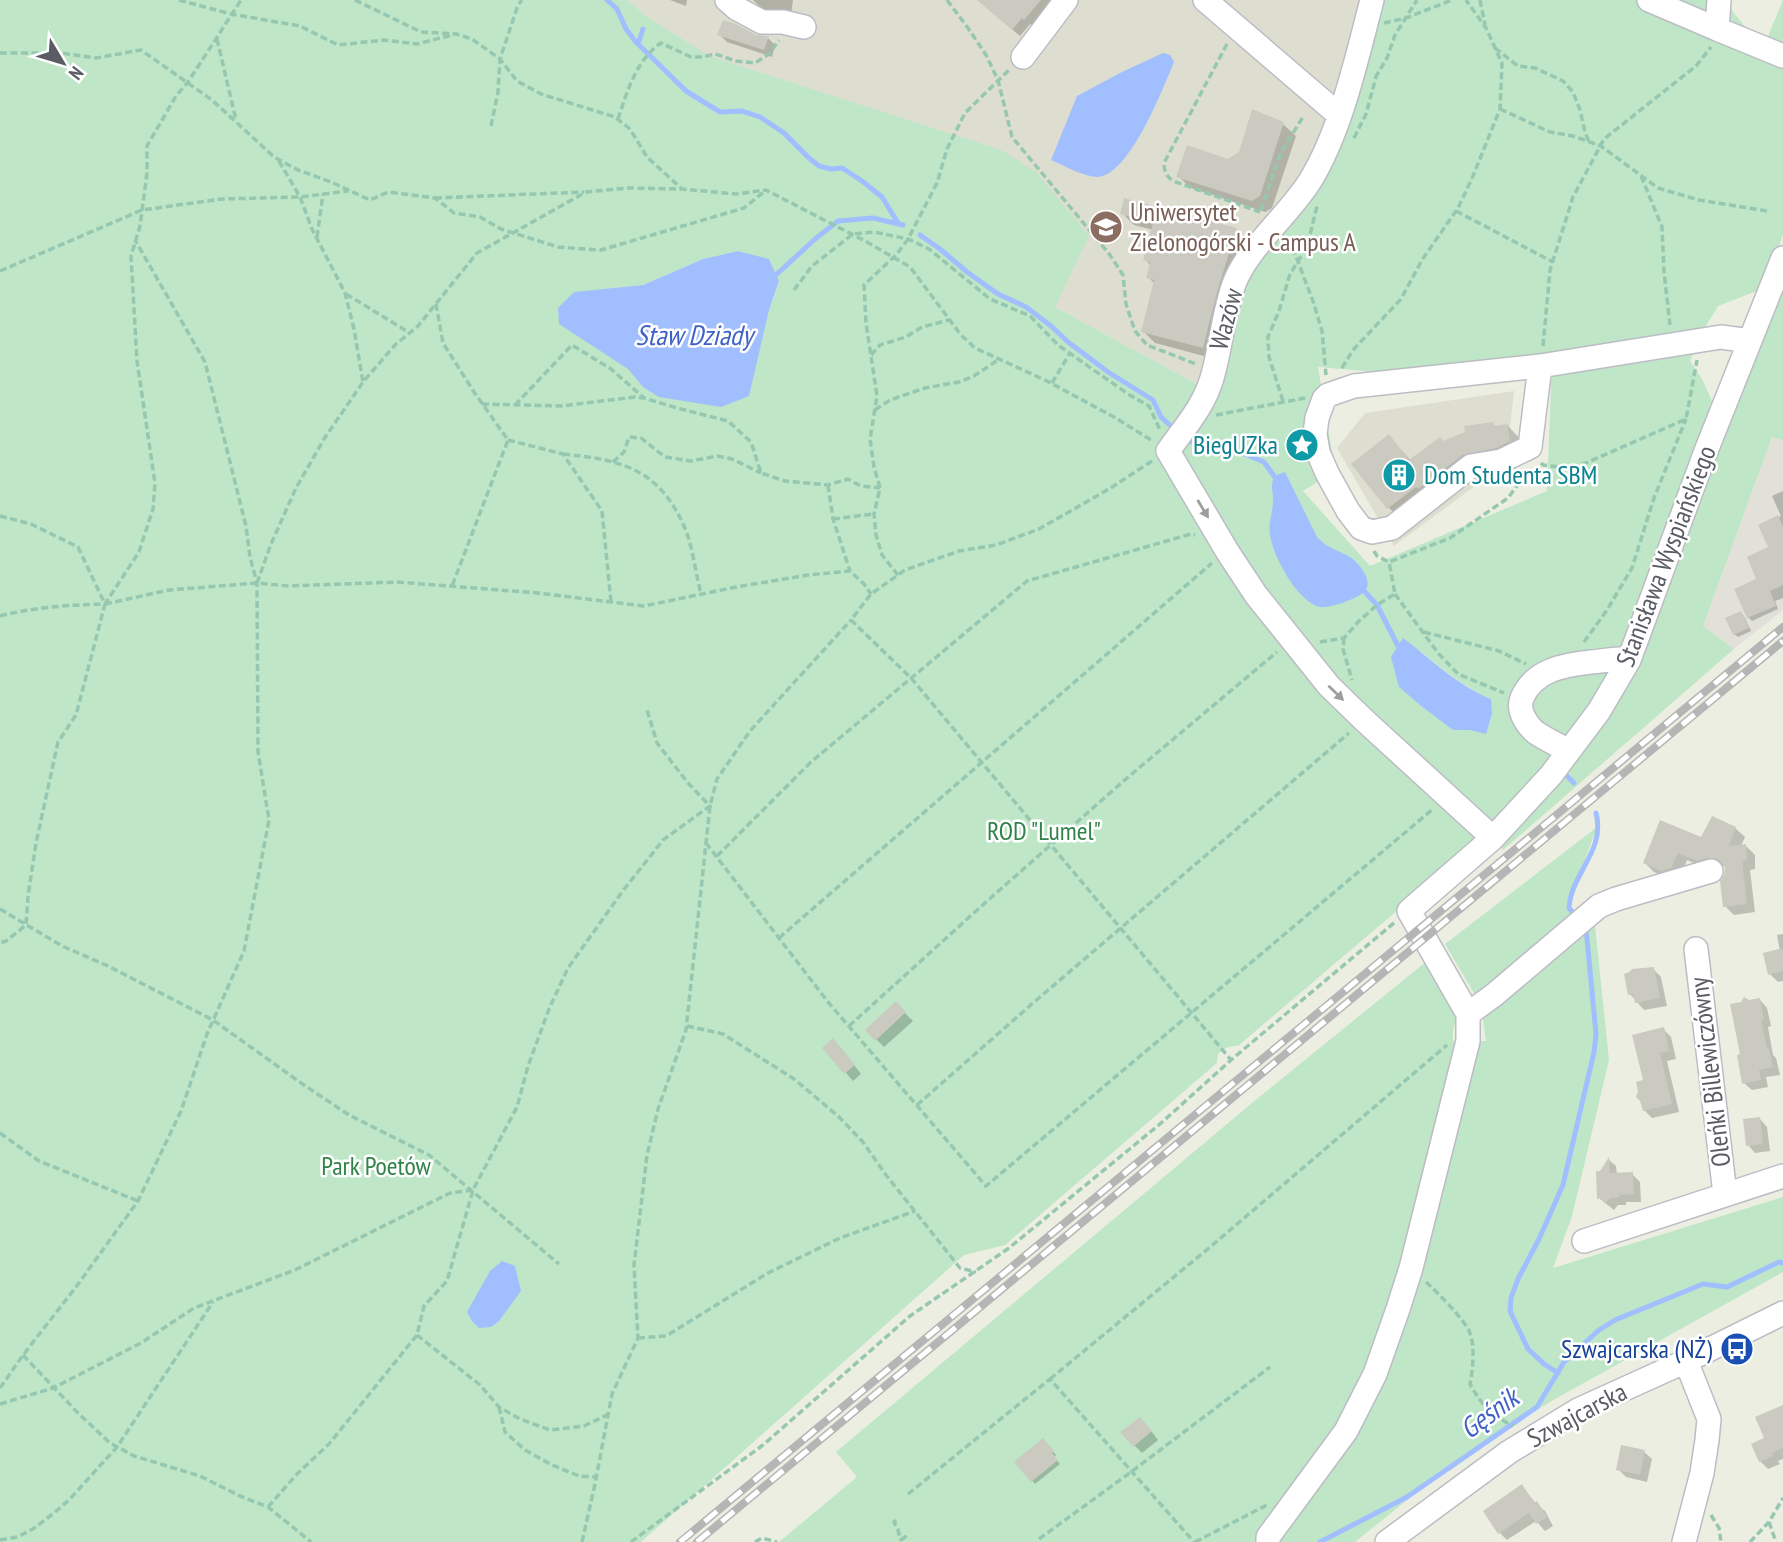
<svg xmlns="http://www.w3.org/2000/svg" width="1783" height="1542" font-family="'PT Sans Narrow',sans-serif">
	<style>
		.industrial { fill: #e1e1da }
		.education { fill: #deded0 }
		.green { fill: #bee6c7; fill-rule: evenodd }
		.water { fill: #a1bfff }
		.shadow { fill: #0003 }
		.lines { fill: none; stroke-linecap: round; stroke-linejoin: round }
		.stream { stroke: #a1bfff; stroke-width: 5 }
		.building { fill: #cacac1 }
		.minor-casing { stroke: #bcbdc4; stroke-width: 26 }
		.path { stroke: #96c7b0; stroke-width: 3.5; stroke-dasharray: 7 3.5; stroke-linecap: butt }
		.minor { stroke: #fff; stroke-width: 23 }
		.rail-casing { stroke: #b5b5b6; stroke-width: 8 }
		.rail { stroke: #fff; stroke-width: 5; stroke-dasharray: 16; stroke-linecap: butt }
		.oneway { fill: #9c9da1 }
		.labels { text-anchor: middle; stroke-width: 5; stroke-linejoin: round; paint-order: stroke }
		.education-label { font-size: 26px; fill: #785e54; stroke: #fff; text-anchor: start }
		.street-label { font-size: 26px; fill: #5a5c63; stroke: #fff }
		.culture-label { font-size: 26px; fill: #0d838f; stroke: #fff; text-anchor: end }
		.park-label { font-size: 26px; fill: #328349; stroke: #fff }
		.transit-label { font-size: 26px; fill: #164399; stroke: #fff; text-anchor: end }
		.water-label { font-size: 28px; font-style: italic; fill: #4162c5; stroke: #fff }
	</style>
	<rect width="100%" height="100%" fill="#edeee2"/>
	<!-- industrial -->
	<path class="industrial" d="M 1772,437 L 1783,440 L 1783,610 L 1734,649 L 1703,626 Z"/>
	<!-- education -->
	<path class="education" d="M 627,0 L 1371,0 L 1307,176 L 1204,388 L 1055,307 L 646,16 Z
		M 1514,391 L 1506,463 L 1394,546 L 1337,448 L 1365,413 Z"/>
	<!-- green -->
	<path class="green" d="M 0,0 L 627,0 L 646,16 L 709,56 L 1001,150 L 1036,172 L 1089,236 L 1055,307 L 1204,388 L 1243,261 L 1328,155 L 1377,0 L 1726,0 L 1733,12 L 1763,48 L 1783,0 L 1783,235 L 1762,289 L 1718,306 L 1706,326 L 1690,361 L 1702,379 L 1713,403 L 1665,536 L 1628,633 L 1599,693 L 1580,726 L 1494,828 L 1238,1046 C 1228,1046 1225,1048 1218,1054 L 1217,1063 L 1005,1245 L 964,1255 L 641,1542 L 0,1542 ZM 738,251 L 769,260 L 779,282 L 769,310 L 643,387 L 574,293 L 643,285 L 703,259 ZM 1552,361 L 1547,491 L 1370,566 L 1303,491 L 1335,471 L 1318,367 L 1410,375 ZM 1419,650 C 1442,669 1464,687 1491,699 L 1470,730 L 1453,729 Z
		M 1783,278 L 1783,440 L 1772,437 L 1703,626 L 1734,649 L 1503,850 L 1495,840 L 1618,689 Z
		M 1597,827 L 1567,908 L 1594,916 L 1609,1060 L 1572,1216 L 1553,1268 L 1783,1197 L 1783,1272 L 1555,1399 L 1463,1455 L 1355,1542 L 779,1542 L 857,1477 L 836,1452 L 1258,1098 L 1427,961 C 1436,978 1451,996 1455,1015 C 1457,1026 1450,1031 1454,1042 L 1486,1041 L 1481,1005 L 1445,944 Z"/>
	<!-- water -->
	<path class="water" d="M 1163,53 L 1170,55 L 1174,62 C 1163,88 1129,177 1097,177 C 1082,176 1065,166 1051,160 L 1077,96 L 1122,72 Z
		M 738,251 L 769,259 L 779,281 L 769,310 L 749,396 L 721,407 L 659,397 L 643,387 L 628,369 L 559,324 L 558,308 L 574,292 L 643,285 L 703,259 Z
		M 1285,472 L 1317,537 C 1333,555 1353,549 1366,576 C 1368,581 1369,586 1365,591 C 1359,598 1329,609 1320,607 C 1298,603 1272,555 1270,534 C 1268,522 1274,509 1273,497 C 1272,486 1271,487 1274,476 Z
		M 1403,638 C 1432,660 1457,685 1491,699 L 1492,714 L 1486,734 L 1470,730 L 1453,730 L 1420,705 L 1399,687 L 1391,657 Z
		M 502,1261 L 515,1266 L 521,1291 L 499,1321 L 491,1327 L 479,1328 L 472,1321 L 467,1312 L 490,1271 Z"/>
	<!-- shadow -->
	<path class="shadow" d="M 670,0 L 687,0 L 686,6 Z
		M 753,0 L 793,0 L 791,15 L 772,13 L 761,8 Z
		M 978,0 L 1055,0 L 1033,26 L 1030,24 L 1020,36 Z
		M 719,34 L 768,38 L 775,45 L 772,57 L 727,42 Z
		M 1283,124 L 1296,136 L 1272,208 L 1265,212 L 1191,188 L 1178,176 L 1228,161 Z
		M 1122,213 L 1236,230 L 1248,242 L 1215,359 L 1155,343 L 1143,331 L 1155,284 L 1148,277 L 1151,266 L 1145,259 L 1153,230 L 1134,225 Z
		M 1493,424 L 1497,428 L 1508,426 L 1524,443 L 1480,471 L 1405,524 L 1389,508 L 1353,464 L 1389,436 L 1411,461 L 1443,443 Z
		M 1783,491 L 1783,598 L 1775,601 L 1778,609 L 1752,621 L 1748,617 L 1758,580 L 1770,548 L 1760,525 L 1781,516 L 1772,496 Z
		M 1741,613 L 1744,616 L 1751,631 L 1738,637 L 1734,634 Z
		M 1735,828 L 1745,837 L 1741,846 L 1746,846 L 1755,855 L 1755,869 L 1750,870 L 1755,912 L 1734,915 L 1725,906 L 1726,866 L 1717,866 L 1707,869 L 1687,860 L 1680,877 L 1671,879 L 1654,872 L 1645,863 L 1702,839 Z
		M 1783,934 L 1783,981 L 1778,982 L 1770,974 L 1780,951 L 1777,935 Z
		M 1653,969 L 1661,977 L 1667,1006 L 1644,1010 L 1630,994 Z
		M 1760,1000 L 1767,1008 L 1771,1026 L 1768,1027 L 1773,1055 L 1776,1058 L 1780,1075 L 1766,1077 L 1768,1087 L 1752,1090 L 1744,1083 L 1742,1056 L 1749,1002 Z
		M 896,1004 L 913,1021 L 884,1047 L 867,1030 Z
		M 1663,1029 L 1671,1037 L 1676,1059 L 1667,1061 L 1679,1112 L 1652,1118 L 1644,1110 L 1640,1091 L 1645,1081 Z
		M 825,1048 L 841,1048 L 861,1074 L 853,1081 Z
		M 1760,1119 L 1767,1127 L 1770,1151 L 1755,1153 L 1748,1145 Z
		M 1609,1160 L 1616,1166 L 1617,1175 L 1632,1174 L 1640,1182 L 1641,1202 L 1626,1202 L 1626,1205 L 1618,1205 L 1614,1210 L 1599,1198 L 1601,1172 Z
		M 1783,1408 L 1783,1459 L 1778,1461 L 1780,1464 L 1768,1469 L 1760,1461 L 1766,1439 Z
		M 1148,1427 L 1158,1440 L 1142,1453 L 1134,1445 Z
		M 1043,1440 L 1056,1455 L 1054,1457 L 1060,1464 L 1035,1484 L 1017,1462 Z
		M 1644,1452 L 1652,1459 L 1647,1482 L 1626,1477 L 1618,1469 Z
		M 1522,1486 L 1536,1504 L 1545,1511 L 1553,1526 L 1545,1531 L 1536,1521 L 1507,1540 L 1499,1532 Z"/>
	<g class="lines">
		<!-- stream -->
		<path class="stream" d="M 607,0 L 617,9 L 626,29 L 635,41 L 686,91 L 720,112 L 742,111 L 760,117 L 784,133 L 809,158 L 819,166 L 831,169 L 842,168 L 862,181 L 882,197 L 898,223
			M 638,44 L 643,29
			M 920,235 L 940,249 L 967,272 L 998,294 L 1026,307 L 1051,326 L 1068,342 L 1108,372 L 1153,400 L 1161,417 L 1176,431
			M 776,275 L 815,239 L 838,221 L 873,218 L 903,225
			M 1184,437 L 1189,441 L 1210,448 L 1230,448 L 1264,462 L 1274,476
			M 1365,592 L 1377,605 L 1398,646
			M 1565,774 L 1574,783
			M 1576,916 L 1569,908 C 1571,873 1606,851 1596,813
			M 1558,1373 L 1544,1364 L 1528,1349 L 1510,1311 L 1511,1298 L 1518,1279 L 1539,1239 L 1563,1185 L 1594,1052 L 1596,1034 L 1586,928 L 1585,926
			M 1320,1542 L 1407,1497 L 1537,1407 L 1564,1362 L 1599,1330 L 1615,1320 L 1703,1284 L 1727,1287 L 1779,1262 L 1783,1263"/>
	</g>
	<!-- building -->
	<path class="building" d="M 977,0 L 1041,0 L 1024,20 L 1022,18 L 1012,30 Z
		M 723,20 L 736,24 L 756,35 L 769,36 L 764,50 L 717,35 Z
		M 1252,109 L 1284,122 L 1260,196 L 1252,201 L 1176,177 L 1187,145 L 1228,159 L 1239,152 Z
		M 1124,198 L 1237,228 L 1217,292 L 1203,348 L 1141,332 L 1154,280 L 1146,278 L 1150,262 L 1143,260 L 1153,223 L 1120,214 Z
		M 1494,422 L 1494,426 L 1508,424 L 1510,441 L 1497,448 L 1463,455 L 1418,489 L 1416,487 L 1387,509 L 1351,464 L 1389,434 L 1409,460 L 1440,437 L 1443,441 L 1465,432 L 1464,426 Z
		M 1778,515 L 1783,527 L 1783,585 L 1770,591 L 1776,606 L 1747,618 L 1734,589 L 1756,579 L 1747,557 L 1768,547 L 1758,525 Z
		M 1741,611 L 1749,628 L 1733,635 L 1725,618 Z
		M 1712,816 L 1736,827 L 1729,846 L 1746,844 L 1747,860 L 1742,861 L 1747,904 L 1723,907 L 1720,881 L 1724,875 L 1725,868 L 1721,861 L 1715,858 L 1707,858 L 1697,861 L 1678,853 L 1671,868 L 1661,871 L 1643,863 L 1660,820 L 1701,837 Z
		M 1783,948 L 1783,971 L 1768,975 L 1763,953 Z
		M 1654,967 L 1660,998 L 1635,1003 L 1633,994 L 1628,995 L 1624,974 L 1629,972 L 1632,969 Z
		M 1744,997 L 1749,1000 L 1760,998 L 1764,1019 L 1761,1020 L 1767,1049 L 1769,1048 L 1773,1067 L 1759,1070 L 1761,1080 L 1742,1084 L 1737,1055 L 1740,1054 L 1730,1004 L 1741,1002 Z
		M 896,1001 L 906,1012 L 875,1041 L 865,1030 Z
		M 1664,1027 L 1669,1051 L 1660,1053 L 1672,1104 L 1643,1111 L 1640,1101 L 1636,1097 L 1638,1091 L 1636,1082 L 1643,1080 L 1632,1035 Z
		M 833,1038 L 855,1065 L 844,1074 L 822,1048 Z
		M 1760,1117 L 1763,1144 L 1746,1146 L 1743,1119 Z
		M 1609,1157 L 1610,1173 L 1633,1172 L 1634,1194 L 1619,1195 L 1619,1197 L 1610,1198 L 1605,1204 L 1601,1198 L 1597,1199 L 1596,1171 L 1600,1171 Z
		M 1783,1405 L 1783,1448 L 1772,1453 L 1773,1456 L 1759,1462 L 1751,1444 L 1764,1438 L 1755,1417 Z
		M 1140,1417 L 1152,1431 L 1133,1447 L 1120,1432 Z
		M 1043,1438 L 1054,1451 L 1052,1453 L 1058,1460 L 1031,1482 L 1014,1462 Z
		M 1621,1445 L 1645,1450 L 1640,1475 L 1616,1470 Z
		M 1522,1484 L 1534,1503 L 1537,1501 L 1547,1517 L 1536,1524 L 1529,1513 L 1498,1534 L 1483,1511 Z"/>
	<g class="lines">
		<defs>
			<path id="minor" d="M 727,0 L 736,8 L 762,22 L 783,22 L 804,27
				M 1205,0 L 1339,115
				M 1372,0 C 1357,57 1341,131 1310,181 C 1288,216 1248,247 1234,284 C 1223,314 1221,348 1212,378 C 1204,406 1185,427 1168,451 L 1227,551 L 1256,595 L 1329,686 L 1364,720 L 1493,838
				M 1649,0 L 1717,29
				M 1719,0 L 1717,29 L 1783,56
				M 1023,57 L 1066,0
				M 1540,366 L 1530,447 L 1501,461 L 1471,466 L 1392,528 L 1372,532 L 1361,528 L 1348,511 L 1327,473 L 1318,452 L 1315,434 L 1317,418 L 1324,399 L 1328,395 L 1354,386 L 1540,366 L 1721,337 L 1750,341
				M 1569,751 C 1558,745 1545,739 1535,732 C 1526,724 1517,710 1522,698 C 1534,670 1563,665 1591,662 C 1604,661 1617,658 1629,659
				M 1696,949 L 1725,1194
				M 1468,1014 L 1494,995 L 1599,906 L 1616,899 L 1711,871
				M 1584,1241 L 1783,1176
				M 1268,1542 L 1268,1537 L 1346,1431 L 1375,1374 L 1398,1309 L 1411,1268 L 1468,1041 L 1468,1014 L 1409,911 L 1493,838 L 1551,775 L 1599,711 L 1629,660 L 1706,451 L 1783,258
				M 1387,1542 L 1509,1452 L 1578,1410 L 1686,1361 L 1783,1313
				M 1684,1542 L 1702,1473 L 1707,1440 L 1709,1419 L 1686,1361"/>
		</defs>
		<!-- minor casing -->
		<use href="#minor" class="minor-casing"/>
		<!-- path -->
		<path class="path" d="M 179,0 L 231,14 L 300,26 L 338,45 L 384,40 L 417,44 L 452,35
			M 355,0 L 421,32 L 456,34 L 472,39 L 500,59 L 517,81 L 541,94 L 615,117 L 630,129 L 647,157 L 682,189
			M 947,0 L 968,28 L 986,55 L 998,80 L 1012,137 L 1110,255 L 1123,275 L 1126,304 L 1135,331 L 1147,345 L 1196,364
			M 1480,0 L 1485,25
			M 1384,23 L 1406,18 L 1452,0
			M 217,39 L 236,120
			M 1227,44 L 1164,163 C 1164,171 1166,176 1173,181 L 1260,212
			M 1495,48 L 1518,66 L 1535,68 L 1563,81 L 1573,92 L 1580,110 L 1585,132 L 1589,142
			M 0,53 L 62,53 L 96,58 L 141,50 L 212,100 L 274,157 L 298,170 L 331,182 L 370,200 L 388,192 L 435,198 L 454,213 L 480,217 L 501,229 L 558,247 L 601,250 L 744,208 L 766,190
			M 1375,78 L 1387,58 L 1395,35 L 1417,0
			M 1500,109 L 1550,132 L 1573,136 L 1601,146 L 1658,188 L 1699,200 L 1767,211
			M 618,119 C 627,92 636,60 661,43 L 691,57 L 702,57 L 715,54 L 736,61 L 755,63 L 769,54 L 779,40
			M 491,126 L 498,92 L 500,59 L 518,5 L 522,0
			M 1354,138 L 1366,114 L 1376,77
			M 279,161 L 300,197 L 312,229 L 345,293 L 354,329 L 363,382
			M 1641,176 L 1662,227 L 1664,272 L 1670,325
			M 435,198 L 584,192
			M 1261,210 L 1281,152 L 1303,117
			M 1456,211 L 1553,262
			M 317,237 L 323,194
			M 1289,238 L 1313,301 L 1322,331 L 1326,375
			M 0,271 L 142,210 L 222,199 L 300,197 L 348,191
			M 794,290 L 812,266 L 853,234 L 874,232 L 908,239 L 929,249 L 990,299 L 1030,316 L 1058,345 L 1128,394 L 1149,406 L 1160,430
			M 346,294 L 410,333
			M 436,304 L 443,343 L 474,392 L 508,440 L 452,586
			M 1543,346 L 1550,270 L 1573,197 L 1604,139 L 1696,66 L 1711,47
			M 871,355 L 880,345 L 906,337 L 922,327 L 949,320
			M 1342,368 L 1353,350 L 1401,299 L 1422,260 L 1458,208 L 1473,176 L 1500,109 L 1502,63 L 1486,28 L 1466,0
			M 1052,383 L 1070,353
			M 1283,401 L 1269,357 L 1268,337 L 1279,311 L 1290,274 L 1307,247 L 1317,206
			M 482,404 L 561,406 L 635,397 L 644,398 L 677,408 L 728,421 L 751,442 L 761,473 L 785,481 L 828,485 L 848,479 L 861,486 L 880,488
			M 515,405 L 572,345 L 611,369 L 644,398
			M 875,410 L 890,400 L 925,388 L 959,382 L 974,376 L 998,360
			M 1216,415 L 1305,398
			M 508,440 L 563,454 L 602,511 L 611,602
			M 563,454 C 621,460 658,468 684,526 C 692,543 696,575 701,594
			M 1152,461 L 1109,489 L 1039,529 L 996,545 L 959,551 L 905,570 L 871,594 L 851,620 L 911,678 L 1231,1060
			M 613,462 L 624,452 L 629,437 L 641,438 L 665,457 L 691,461 L 718,456 L 732,459 L 761,473
			M 1541,463 L 1543,465 L 1567,468 L 1586,463 L 1686,419 L 1697,360
			M 828,485 L 833,519 L 850,571
			M 0,516 L 31,524 L 78,547 L 105,604 L 76,715 L 58,742 L 36,843 L 28,896 L 26,925 L 6,941 L 0,943
			M 833,519 L 874,514
			M 1374,551 L 1377,556 L 1389,562 L 1450,538 L 1508,498 L 1522,479 L 1523,473
			M 898,575 L 882,555 L 876,535 L 874,514 L 880,488 L 874,467 L 870,439 L 877,396 L 866,323 L 864,285 L 897,254 L 908,239 L 937,183 L 947,149 L 965,113 L 1011,68
			M 257,583 L 271,544 L 296,488 L 324,439 L 363,382 L 395,345 L 418,326 L 477,253 L 586,192 L 628,188 L 682,189 L 736,194 L 766,190 L 865,241 L 910,267 L 961,335 L 975,348 L 1047,381 L 1114,417 L 1151,440
			M 1395,594 L 1438,653 L 1458,674 L 1504,693
			M 105,604 L 169,590 L 257,583 L 288,586 L 397,582 L 538,593 L 644,606 L 736,587 L 808,575 L 850,571 L 864,584 L 871,594
			M 0,616 C 35,607 69,605 105,604 L 139,552 L 153,509 L 155,483 L 137,361 L 131,256 L 140,226 L 147,173 L 147,146 L 176,96 L 188,82 L 241,0
			M 1424,632 L 1499,651 L 1526,664
			M 1344,638 L 1343,649 L 1352,680
			M 1320,642 L 1344,638 L 1359,621 L 1377,605 L 1395,594 L 1389,562
			M 1584,642 L 1607,610 L 1632,568 L 1654,498 L 1686,419
			M 706,843 L 828,1002 L 986,1186 L 1433,809
			M 717,856 L 811,762 L 1027,581 L 1191,534 L 1195,535
			M 0,909 L 62,946 L 108,966 L 213,1020 L 301,1083 L 349,1115 L 429,1155 L 559,1264
			M 779,938 L 1212,563
			M 687,1026 L 723,1034 L 794,1079 L 838,1116 L 863,1142 L 886,1175 L 960,1268 L 976,1272
			M 849,1026 L 986,902 L 1127,778 L 1277,652
			M 917,1105 L 1033,1003 L 1349,733
			M 0,1133 L 39,1161 L 138,1201
			M 1426,1282 C 1436,1291 1466,1321 1470,1333 C 1475,1348 1473,1368 1470,1384 C 1484,1408 1488,1412 1513,1426
			M 417,1335 L 480,1385 L 499,1407 L 520,1419 L 550,1430 L 584,1426 L 609,1414
			M 638,1338 L 666,1336 L 768,1273 L 840,1238 L 915,1211
			M 23,1355 L 78,1413 L 110,1443 L 134,1456 L 200,1476 L 240,1496 L 268,1507 L 311,1542
			M 1050,1379 L 1209,1248 L 1447,1045
			M 0,1388 L 23,1355 L 76,1287 L 138,1201 L 181,1111 L 207,1034 L 244,951 L 269,820 L 258,752 L 257,583 L 250,557 L 246,526 L 205,362 L 135,240
			M 0,1404 L 53,1388 L 141,1343 L 194,1308 L 295,1270 L 450,1193 L 473,1190
			M 499,1407 L 505,1432 L 525,1450 L 552,1465 L 579,1476 L 597,1477
			M 908,1494 L 1050,1379 L 1194,1542
			M 268,1507 L 297,1474 L 329,1444 L 417,1335 L 424,1306 L 447,1281 L 473,1190 L 517,1107 L 528,1066 L 549,1009 L 568,968 L 622,892 L 663,840 L 710,806 L 688,783 L 657,743 L 647,710
			M 1711,1515 L 1719,1528 L 1721,1542
			M 896,1520 L 894,1522 L 898,1530 L 901,1541
			M 1769,1522 L 1776,1542
			M 1039,1539 L 1131,1472 L 1270,1367
			M 0,1540 L 17,1537 L 33,1529 L 54,1513 L 69,1500 L 117,1447 L 213,1302
			M 901,1540 L 909,1534
			M 582,1542 L 595,1484 L 612,1394 L 638,1338 L 634,1265 L 647,1155 L 658,1109 L 686,1030 L 710,806 L 717,779 L 750,731 L 851,620
			M 631,1542 L 763,1445 L 910,1316 L 1009,1248 L 1160,1124 L 1231,1060 L 1395,922
			M 755,1542 L 762,1538 L 777,1542
			M 1195,1542 L 1267,1505
			M 1750,1542 L 1769,1522 L 1783,1498"/>
		<!-- minor -->
		<use href="#minor" class="minor"/>
		<defs>
			<path id="rail" d="M 680,1542 L 1783,627
				M 697,1542 L 1783,641"/>
		</defs>
		<!-- rail casing -->
		<use href="#rail" class="rail-casing"/>
		<!-- rail -->
		<use href="#rail" class="rail"/>
	</g>
	<!-- one-way arrows -->
	<defs><path id="oneway-solid" d="M-6-.8H1V-3.2L6.5 0L1 3.2V.8H-6Z" transform="scale(1.75)"/></defs>
	<g class="oneway">
		<use href="#oneway-solid" transform="translate(1203 509) rotate(59)"/>
		<use href="#oneway-solid" transform="translate(1336 693) rotate(44)"/>
	</g>
	<!-- icons -->
	<defs>
		<symbol id="university-disc" viewBox="-11 -11 22 22"><circle r="9.5" fill="#8d6e63" stroke="#fff"/><path d="M0-5L7-2L0 1L-7-2ZM-4 1L0 2.5L4 1V4Q0 6-4 4Z" fill="#fff"/></symbol>
		<symbol id="sight-disc" viewBox="-11 -11 22 22"><circle r="9.5" fill="#0f9aa8" stroke="#fff"/><path d="M0-6L1.8-2.2L6-1.7L2.9 1.2L3.7 5.4L0 3.3L-3.7 5.4L-2.9 1.2L-6-1.7L-1.8-2.2Z" fill="#fff"/></symbol>
		<symbol id="building-disc" viewBox="-11 -11 22 22"><circle r="9.5" fill="#0f9aa8" stroke="#fff"/><path d="M-4-6H4V6H1V3H-1V6H-4ZM-2.5-4.3h1.7v1.8h-1.7ZM.8-4.3h1.7v1.8H.8ZM-2.5-1h1.7V.8h-1.7ZM.8-1h1.7V.8H.8Z" fill="#fff"/></symbol>
		<symbol id="bus-disc" viewBox="-11 -11 22 22"><circle r="9.5" fill="#1a4fb4" stroke="#fff"/><path d="M-5-6H5V4H4V6H2V4H-2V6H-4V4H-5ZM-3.5-4V0h7V-4ZM-3.5 1.2v1.5H-2V1.2ZM2 1.2v1.5H3.5V1.2Z" fill="#fff"/></symbol>
	</defs>
	<g fill-rule="evenodd">
		<use href="#university-disc" x="1087" y="208" width="38" height="38"/>
		<use href="#sight-disc" x="1283" y="426" width="38" height="38"/>
		<use href="#building-disc" x="1380" y="456" width="38" height="38"/>
		<use href="#bus-disc" x="1718" y="1330" width="38" height="38"/>
	</g>
	<g class="labels">
		<!-- education labels -->
		<g class="education-label">
			<text x="1130" y="221">Uniwersytet<tspan x="1130" dy="30">Zielonogórski - Campus A</tspan></text>
		</g>
		<!-- street labels -->
		<g class="street-label">
			<text transform="translate(1226 319) rotate(-75)" y="9">Wazów</text>
			<text transform="translate(1666 556) rotate(-69)" y="9">Stanisława Wyspiańskiego</text>
			<text transform="translate(1710 1072) rotate(-97)" y="9">Oleńki Billewiczówny</text>
			<text transform="translate(1577 1415) rotate(-28)" y="9">Szwajcarska</text>
		</g>
		<!-- culture labels -->
		<g class="culture-label">
			<text x="1278" y="454">BiegUZka</text>
			<text x="1424" y="484" text-anchor="start">Dom Studenta SBM</text>
		</g>
		<!-- park labels -->
		<g class="park-label">
			<text x="1044" y="840">ROD "Lumel"</text>
			<text x="376" y="1175">Park Poetów</text>
		</g>
		<!-- transit labels -->
		<g class="transit-label">
			<text x="1712" y="1358">Szwajcarska (NŻ)</text>
		</g>
		<!-- water labels -->
		<g class="water-label">
			<text x="694" y="345">Staw Dziady</text>
			<text transform="translate(1489 1413) rotate(-36)" y="10">Gęśnik</text>
		</g>
	</g>
	<!-- north arrow -->
	<g transform="translate(63 63) rotate(128)" stroke="#ffffff" stroke-width="5" paint-order="stroke">
	<path d="M0-5L12 26L0 18L-12 26Z" fill="#5a5c63"/>
	<text y="-10" font-size="19" font-weight="bold" text-anchor="middle" fill="#5a5c63">N</text>
	</g>
</svg>
